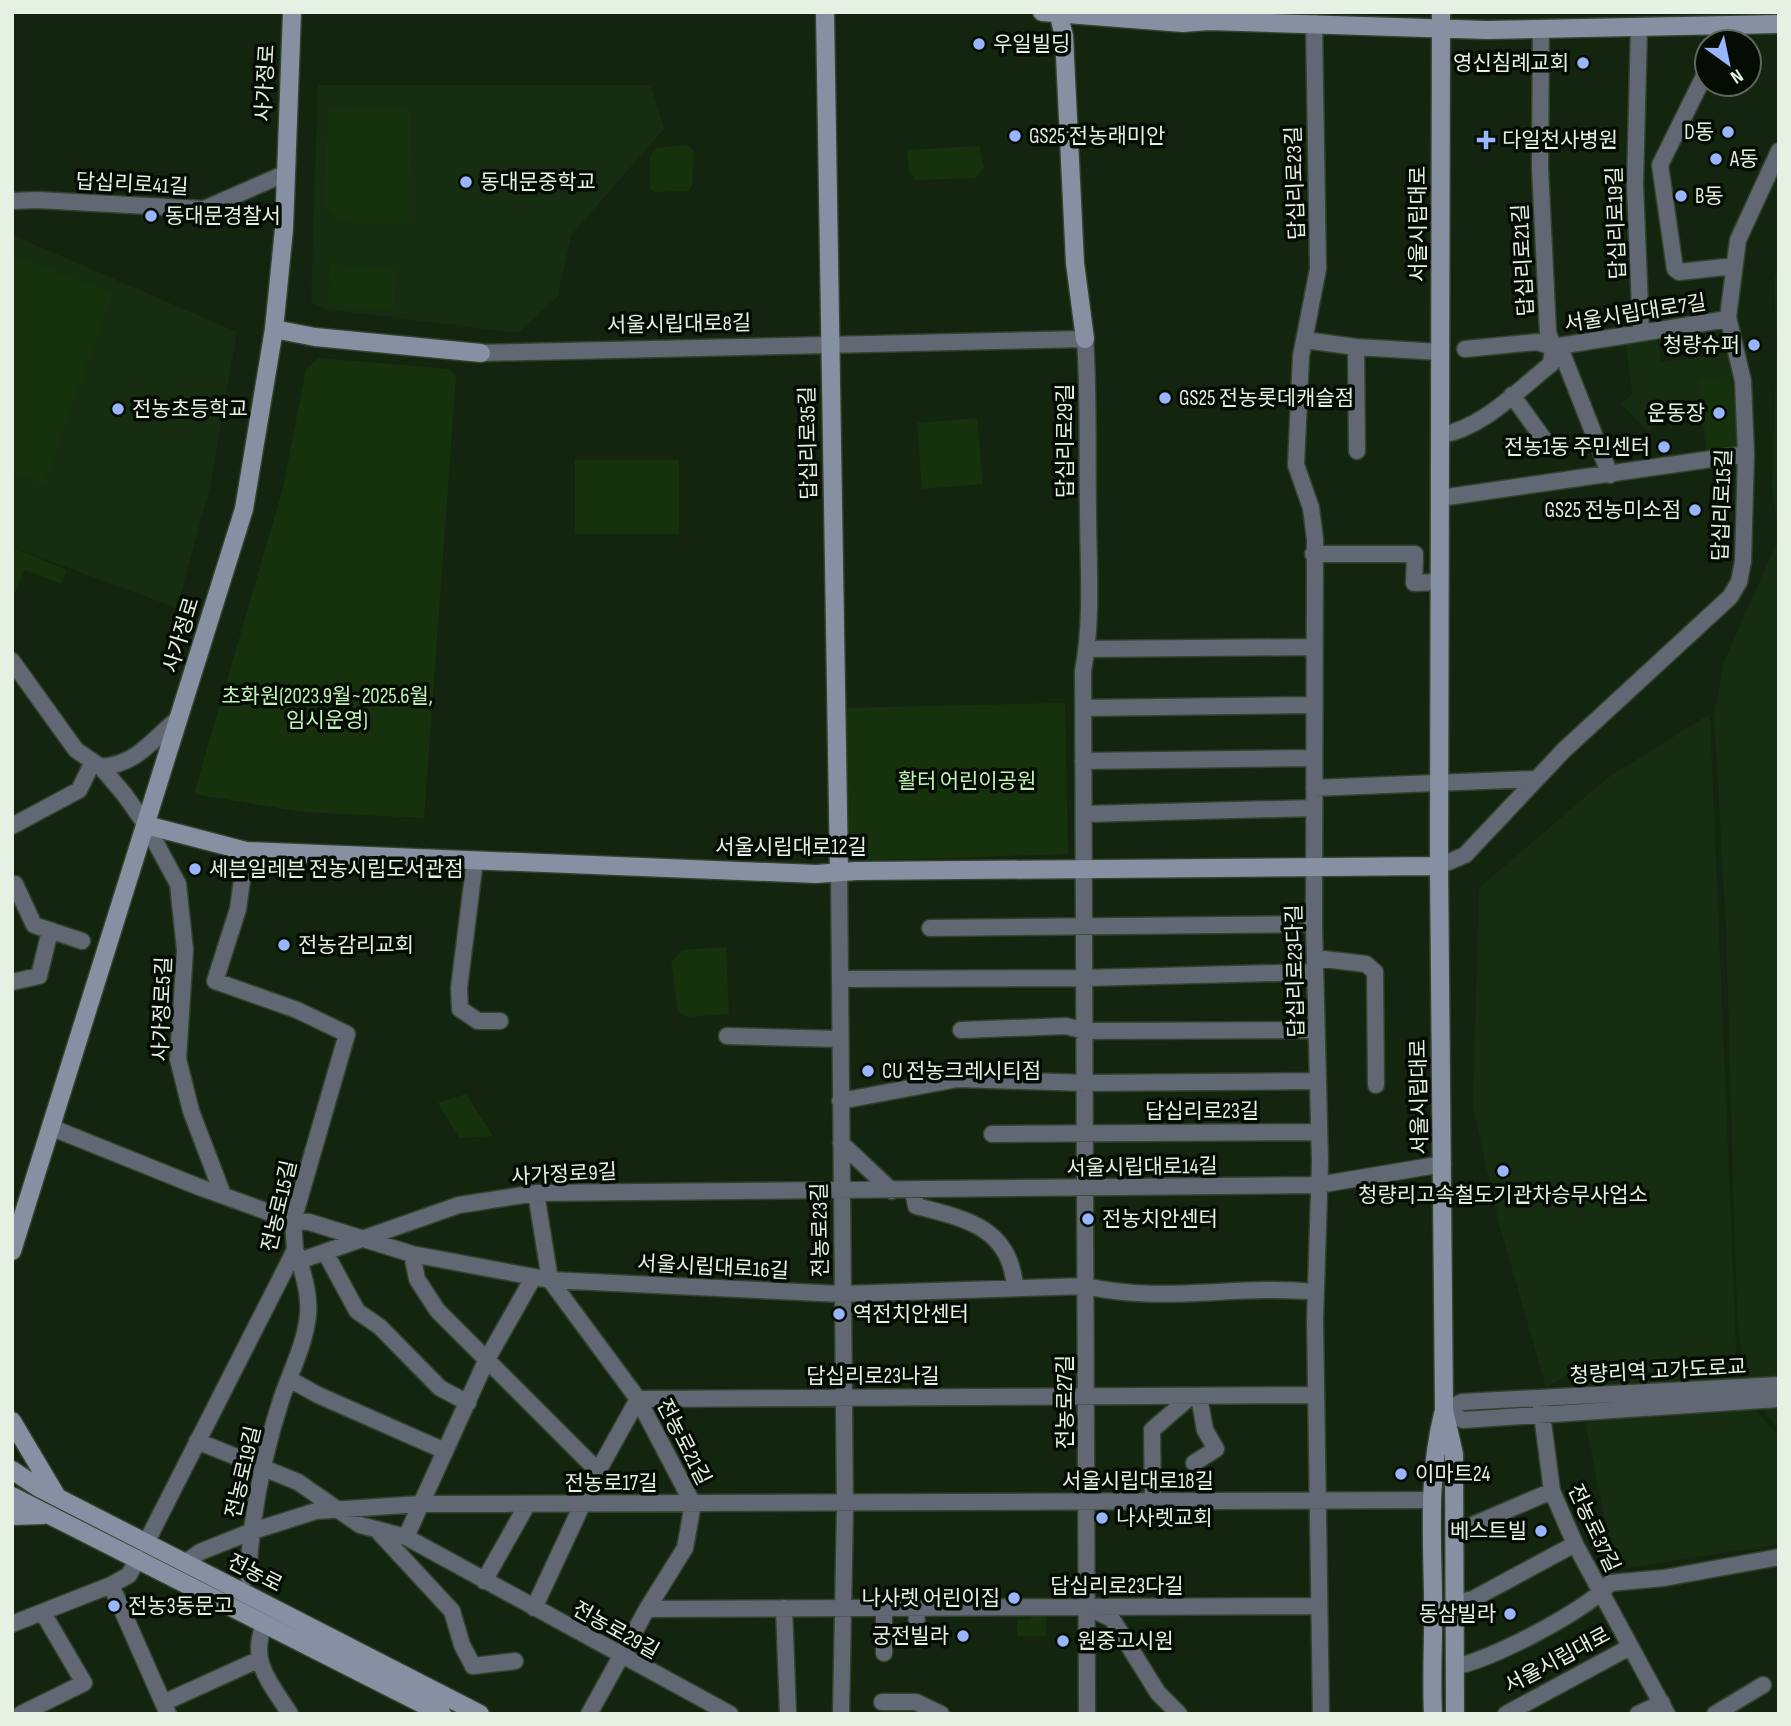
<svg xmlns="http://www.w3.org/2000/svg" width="1791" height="1726" font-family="'Sofia Sans Condensed','Noto Sans KR',sans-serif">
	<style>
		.built { fill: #172d12 }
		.green { fill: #16320d }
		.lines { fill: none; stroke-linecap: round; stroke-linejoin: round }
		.street-casing { stroke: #31422d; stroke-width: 19 }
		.secondary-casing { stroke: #31422d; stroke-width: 21 }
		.street { stroke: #616773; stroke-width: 16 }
		.secondary { stroke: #8790a3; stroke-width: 18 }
		.poi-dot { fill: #97b6fd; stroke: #050c04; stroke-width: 2.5 }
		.labels { text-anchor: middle; stroke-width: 7; stroke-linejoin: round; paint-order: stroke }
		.poi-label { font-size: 21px; fill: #e6f1e3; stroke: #050c04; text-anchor: start }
		.street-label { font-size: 21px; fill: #e6f1e3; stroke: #050c04 }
		.park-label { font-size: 21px; fill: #c1f4b4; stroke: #050c04 }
	</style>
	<rect width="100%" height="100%" fill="#14250f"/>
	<!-- built -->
	<path class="built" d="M 318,85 L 651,85 L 664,129 L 572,234 L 557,297 L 518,333 L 325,309 L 311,302 Z
		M 12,235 L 237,332 L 210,486 L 177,608 L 12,547 Z
		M 1779,259 L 1779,1429 L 1747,1392 L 1754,1408 L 1779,1437 L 1779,1544 L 1615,1570 L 1575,1371 L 1546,1387 L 1498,1220 L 1473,1107 L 1479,888 L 1606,779 L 1710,714 L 1737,1372 L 1745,1387 L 1737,1313 L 1726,927 L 1714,714 L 1724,662 L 1779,537 L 1772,488 L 1777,342 L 1774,282 Z
		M 1658,341 L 1661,362 L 1728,353 L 1742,450 L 1707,455 L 1702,420 L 1654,427 L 1648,432 L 1621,404 L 1632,394 L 1626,345 Z"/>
	<!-- green -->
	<path class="green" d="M 328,110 L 410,110 L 409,223 C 381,223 340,232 324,204 Z
		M 687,145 L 694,151 L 692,186 L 688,191 L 655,192 L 650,189 L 650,157 L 656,148 Z
		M 979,146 L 984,167 L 976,178 L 915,180 L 909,170 L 907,150 Z
		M 12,256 L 113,292 L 44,484 L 12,474 Z
		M 331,264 L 396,270 L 393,311 L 327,304 Z
		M 319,358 L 449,369 L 456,376 L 424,818 L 303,812 L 194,794 L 283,488 L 306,369 Z
		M 1731,376 L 1740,446 L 1708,451 L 1699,380 Z
		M 977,418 L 983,484 L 922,489 L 917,423 Z
		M 575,460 L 679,460 L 679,534 L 575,534 Z
		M 12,547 L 67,570 L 61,584 L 25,570 L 12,598 Z
		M 1065,703 L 1068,854 L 846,861 L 843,708 Z
		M 726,947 L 729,1014 L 687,1017 L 678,1011 L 671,962 L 682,950 Z
		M 466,1094 L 493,1136 L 459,1138 L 438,1103 Z
		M 1031,1615 L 1046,1615 L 1046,1636 L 1017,1636 L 1017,1620 L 1031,1619 Z"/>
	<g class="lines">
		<defs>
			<path id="street" d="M 1314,23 L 1318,269 L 1301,356 L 1296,465 L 1311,508 L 1315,539 L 1314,924 L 1320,1162 L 1315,1320 L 1321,1714
				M 1639,27 L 1635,184 L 1641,333
				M 1541,29 L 1540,168 L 1548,332 L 1553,347 L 1564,358 L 1610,475
				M 1721,42 L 1722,25
				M 1707,70 L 1660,165 L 1675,269 L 1679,272 L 1734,266
				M 12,201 L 37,200 L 204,209 L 284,174
				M 1305,340 L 1356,347 L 1440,352
				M 1356,347 L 1357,451
				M 1465,349 L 1537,342 L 1553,347 L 1728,319
				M 481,353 L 1085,339 C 1089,396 1087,453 1088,510 C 1088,563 1093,618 1083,671 L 1087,1714
				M 1512,395 L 1548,445
				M 1440,435 C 1482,429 1518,390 1551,364 L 1553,347
				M 1440,498 L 1746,454
				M 1313,554 L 1415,554 L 1414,583 L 1440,582
				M 1087,649 L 1314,647
				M 12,661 L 76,750 L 101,767 L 124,794 L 146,825 L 178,884 L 185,950 L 178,1059 L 191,1111 L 223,1195
				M 1083,708 L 1314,705
				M 1083,761 L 1314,758
				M 101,767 C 138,764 151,740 179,718
				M 1314,788 L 1535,779
				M 1084,814 L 1314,808
				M 12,826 L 79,790 L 89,770
				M 475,860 L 459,988 L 460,1009 L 478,1021 L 500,1021
				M 1439,866 L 1465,855 L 1564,750 L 1730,597 L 1739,582 L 1743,561 L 1746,454 L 1743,381 L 1728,317 L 1738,240 L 1779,151
				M 839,872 L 845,1509 L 841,1714
				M 12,885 L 15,884 L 34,925 L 82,941
				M 930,928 L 1314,924
				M 1315,958 L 1366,964 L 1375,972 L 1376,1085
				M 840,979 L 1085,978 L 1315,972
				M 12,982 L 39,976 L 50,931
				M 961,1030 L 1066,1026 L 1085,1031 L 1317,1030
				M 727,1036 L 840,1039
				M 840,1101 L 958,1079 L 1086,1083 L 1318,1081
				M 50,1127 L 199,1187 L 293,1221 L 309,1222 L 412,1254 L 550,1280 L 842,1294 L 1086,1286 C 1161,1304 1239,1284 1315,1292
				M 992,1134 L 1319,1132
				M 841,1143 L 892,1191
				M 913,1191 L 916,1206 C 967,1219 1011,1228 1015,1288
				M 536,1193 L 550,1280 L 638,1399 L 693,1504 L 685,1548 L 647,1609 L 589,1714
				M 325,1252 L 357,1311 L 380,1327 L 440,1388 L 468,1403
				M 412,1254 L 417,1279 L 437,1310 L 598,1471
				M 299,1261 L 459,1205 L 536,1193 L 1318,1185 L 1443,1164
				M 289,1379 L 318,1395 L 445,1451
				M 638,1399 L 1316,1395
				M 1540,1399 L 1552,1491 L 1575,1544 L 1667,1714
				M 1444,1410 L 1463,1420 L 1779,1399
				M 1444,1410 L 1462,1402 L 1779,1385
				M 197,1441 L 298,1482 L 360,1525 L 406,1537 L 730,1714
				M 1194,1463 L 1216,1449 L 1205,1430 L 1199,1396
				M 1153,1503 L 1152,1430 L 1191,1396
				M 1468,1527 L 1552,1491
				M 376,1529 L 452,1611 L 462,1645 L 473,1666 L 515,1661
				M 406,1537 L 486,1361 L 533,1278
				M 146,1543 L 295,1250 L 293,1221 L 347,1034 L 297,1010 L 215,981 L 238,909 L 246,851
				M 185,1563 L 200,1552 L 250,1532 L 316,1511 L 420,1504 L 1432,1500
				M 248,1577 C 251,1517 263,1455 282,1397 C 291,1371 305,1344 308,1315 C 310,1295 303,1271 296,1252
				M 484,1581 L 527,1505
				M 111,1585 L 168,1714
				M 1455,1603 L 1473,1599 L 1575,1544
				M 534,1608 L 598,1471 L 638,1399
				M 784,1608 L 788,1714
				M 884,1608 L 884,1653
				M 916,1608 L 918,1640
				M 647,1609 L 1319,1606
				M 1092,1609 L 1112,1619 L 1158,1693 L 1179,1714
				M 265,1623 C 248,1661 270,1682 290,1714
				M 12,1624 L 111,1585 L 129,1575 L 138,1558
				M 1455,1666 C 1486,1663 1591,1608 1610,1583 L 1664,1578 L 1779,1557
				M 882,1702 L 916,1702 L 941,1714
				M 163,1703 L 260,1659
				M 21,1714 L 84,1683 L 43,1613
				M 1506,1714 L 1630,1647
				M 1638,1714 L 1662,1703
				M 1715,1714 L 1763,1685"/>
			<path id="secondary" d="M 825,12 L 839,872
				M 1042,12 L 1183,23 L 1209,21 L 1487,30 L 1779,24
				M 1058,12 L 1064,36 L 1075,263 L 1085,339
				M 1441,12 L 1439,866 L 1444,1410 L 1454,1454 L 1455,1714
				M 274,329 L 315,337 L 481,353
				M 146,825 L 246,851 L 816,874 L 856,871 L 1439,866
				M 12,1251 L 244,509 L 274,329 L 284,229 L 292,12
				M 12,1421 L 56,1495
				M 12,1470 L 39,1488 L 480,1714
				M 12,1496 L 442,1714
				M 12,1516 L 44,1515
				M 1433,1714 C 1431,1674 1434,1635 1433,1595 C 1432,1532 1428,1475 1443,1414"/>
		</defs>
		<!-- street casing -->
		<use href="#street" class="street-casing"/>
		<!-- secondary casing -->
		<use href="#secondary" class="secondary-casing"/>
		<!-- street -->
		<use href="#street" class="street"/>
		<!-- secondary -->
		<use href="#secondary" class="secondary"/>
	</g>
	<!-- markers -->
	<g class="poi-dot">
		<circle cx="979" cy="44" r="7"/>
		<circle cx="1583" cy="63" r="7"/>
		<circle cx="1728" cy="132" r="7"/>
		<circle cx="1015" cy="136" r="7"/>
		<path d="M1482.5 129.5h7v7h7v7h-7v7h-7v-7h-7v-7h7z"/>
		<circle cx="1716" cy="159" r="7"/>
		<circle cx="466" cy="182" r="7"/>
		<circle cx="1681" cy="196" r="7"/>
		<circle cx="151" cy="216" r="7"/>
		<circle cx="1754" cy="345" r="7"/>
		<circle cx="1165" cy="398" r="7"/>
		<circle cx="118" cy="409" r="7"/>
		<circle cx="1719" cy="413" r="7"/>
		<circle cx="1664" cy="447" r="7"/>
		<circle cx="1695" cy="510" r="7"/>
		<circle cx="195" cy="869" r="7"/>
		<circle cx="284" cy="945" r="7"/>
		<circle cx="868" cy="1071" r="7"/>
		<circle cx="1503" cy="1171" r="7"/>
		<circle cx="1088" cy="1219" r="7"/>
		<circle cx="839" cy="1314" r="7"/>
		<circle cx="1401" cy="1474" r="7"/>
		<circle cx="1102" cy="1518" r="7"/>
		<circle cx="1541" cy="1531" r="7"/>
		<circle cx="1014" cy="1598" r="7"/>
		<circle cx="114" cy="1606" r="7"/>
		<circle cx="1510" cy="1614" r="7"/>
		<circle cx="963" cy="1636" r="7"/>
		<circle cx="1063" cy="1641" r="7"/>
	</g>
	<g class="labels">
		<!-- poi labels -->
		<g class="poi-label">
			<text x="993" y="51">우일빌딩</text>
			<text x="1569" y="70" text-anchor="end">영신침례교회</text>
			<text x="1714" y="139" text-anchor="end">D동</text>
			<text x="1029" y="143">GS25 전농래미안</text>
			<text x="1502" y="147">다일천사병원</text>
			<text x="1730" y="166">A동</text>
			<text x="480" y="189">동대문중학교</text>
			<text x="1695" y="203">B동</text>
			<text x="165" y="223">동대문경찰서</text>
			<text x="1740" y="352" text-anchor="end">청량슈퍼</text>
			<text x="1179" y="405">GS25 전농롯데캐슬점</text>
			<text x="132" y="416">전농초등학교</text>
			<text x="1705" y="420" text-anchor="end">운동장</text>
			<text x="1650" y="454" text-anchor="end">전농1동 주민센터</text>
			<text x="1681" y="517" text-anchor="end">GS25 전농미소점</text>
			<text x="209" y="876">세븐일레븐 전농시립도서관점</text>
			<text x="298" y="952">전농감리교회</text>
			<text x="882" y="1078">CU 전농크레시티점</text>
			<text x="1503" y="1202" text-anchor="middle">청량리고속철도기관차승무사업소</text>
			<text x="1102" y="1226">전농치안센터</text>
			<text x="853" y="1321">역전치안센터</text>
			<text x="1415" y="1481">이마트24</text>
			<text x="1116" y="1525">나사렛교회</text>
			<text x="1527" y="1538" text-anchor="end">베스트빌</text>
			<text x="1000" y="1605" text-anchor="end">나사렛 어린이집</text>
			<text x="128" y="1613">전농3동문고</text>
			<text x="1496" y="1621" text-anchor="end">동삼빌라</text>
			<text x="949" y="1643" text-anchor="end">궁전빌라</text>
			<text x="1077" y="1648">원중고시원</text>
		</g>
		<!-- street labels -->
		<g class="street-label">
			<text transform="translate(265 83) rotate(-87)" y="7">사가정로</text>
			<text transform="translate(1295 183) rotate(-92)" y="7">답십리로23길</text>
			<text transform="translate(132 184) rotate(3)" y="7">답십리로41길</text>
			<text transform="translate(1616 223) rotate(-92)" y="7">답십리로19길</text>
			<text transform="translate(1418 224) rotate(-90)" y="7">서울시립대로</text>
			<text transform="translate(1523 260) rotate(-93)" y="7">답십리로21길</text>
			<text transform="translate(1635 313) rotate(-9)" y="7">서울시립대로7길</text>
			<text transform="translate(679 324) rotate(-1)" y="7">서울시립대로8길</text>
			<text transform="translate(1065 441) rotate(-90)" y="7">답십리로29길</text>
			<text transform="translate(808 443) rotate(-91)" y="7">답십리로35길</text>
			<text transform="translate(1722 505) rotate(-88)" y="7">답십리로15길</text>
			<text transform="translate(181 635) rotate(-73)" y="7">사가정로</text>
			<text x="791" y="854">서울시립대로12길</text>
			<text transform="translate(1295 971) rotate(-91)" y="7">답십리로23다길</text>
			<text transform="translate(162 1009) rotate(-88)" y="7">사가정로5길</text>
			<text transform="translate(1419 1097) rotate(-91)" y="7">서울시립대로</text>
			<text x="1202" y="1118">답십리로23길</text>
			<text transform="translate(1142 1167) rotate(-1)" y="7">서울시립대로14길</text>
			<text transform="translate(564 1174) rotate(-3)" y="7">사가정로9길</text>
			<text transform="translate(279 1206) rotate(-77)" y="7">전농로15길</text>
			<text transform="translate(820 1230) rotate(-91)" y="7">전농로23길</text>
			<text transform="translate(713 1267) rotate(3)" y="7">서울시립대로16길</text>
			<text transform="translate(1658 1371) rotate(-3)" y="7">청량리역 고가도로교</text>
			<text x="873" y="1383">답십리로23나길</text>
			<text transform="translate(1065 1402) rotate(-90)" y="7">전농로27길</text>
			<text transform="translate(684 1442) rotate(63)" y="7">전농로21길</text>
			<text transform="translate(243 1472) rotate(-77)" y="7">전농로19길</text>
			<text x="1138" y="1488">서울시립대로18길</text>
			<text x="611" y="1490">전농로17길</text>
			<text transform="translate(1594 1528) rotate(65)" y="7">전농로37길</text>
			<text transform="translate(255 1573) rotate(27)" y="7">전농로</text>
			<text x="1117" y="1593">답십리로23다길</text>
			<text transform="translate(616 1630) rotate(29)" y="7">전농로29길</text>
			<text transform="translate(1557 1660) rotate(-28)" y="7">서울시립대로</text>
		</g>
		<!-- park labels -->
		<g class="park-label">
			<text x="327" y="703">초화원(2023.9월~2025.6월,<tspan x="327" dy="24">임시운영)</tspan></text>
			<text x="967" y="788">활터 어린이공원</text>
		</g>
	</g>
	<!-- border -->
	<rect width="1791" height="1726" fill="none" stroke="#e6f1e3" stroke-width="28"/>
	<!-- north arrow -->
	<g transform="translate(1728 63) rotate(147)"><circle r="33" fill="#050c04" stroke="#5f685d" stroke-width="2"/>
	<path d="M0-5L12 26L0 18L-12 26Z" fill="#97b6fd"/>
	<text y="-10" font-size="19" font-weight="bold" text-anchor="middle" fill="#e6f1e3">N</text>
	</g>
</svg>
